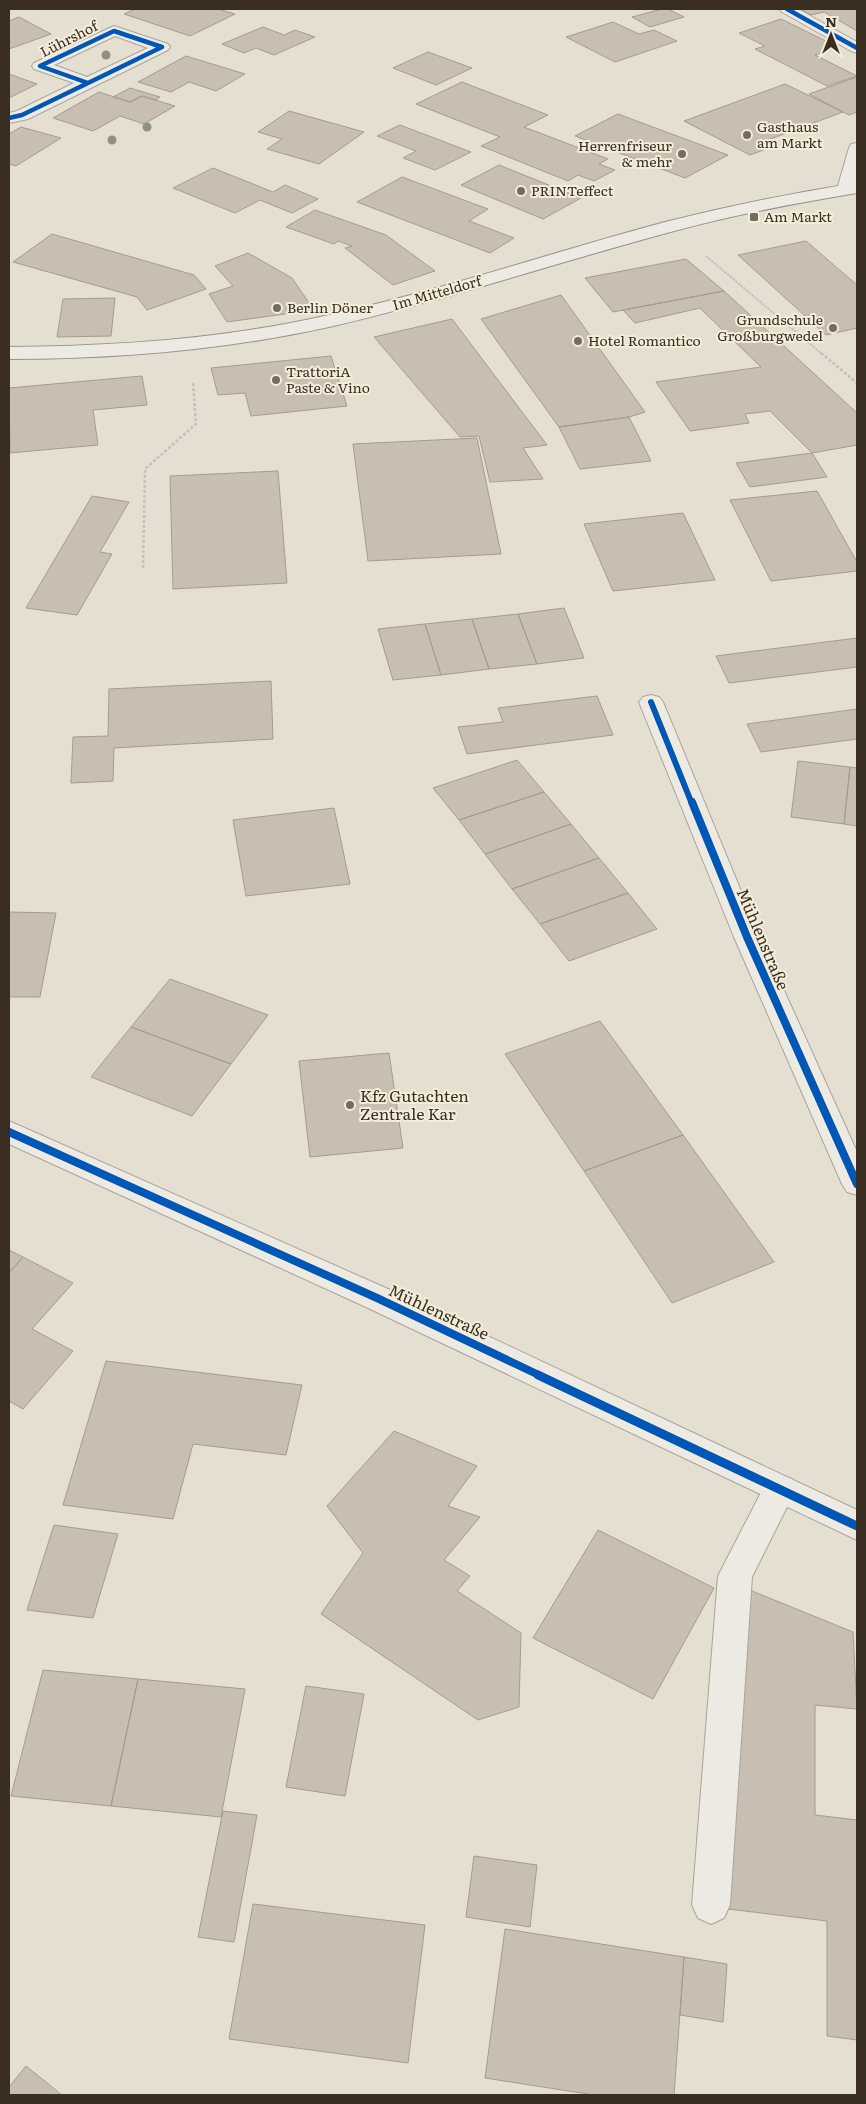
<svg xmlns="http://www.w3.org/2000/svg" width="866" height="2104" font-family="Literata,serif">
	<style>
		.building { fill: #c8bfb2; stroke: #a59b90 }
		.lines { fill: none; stroke-linecap: round; stroke-linejoin: round }
		.service-casing { stroke: #aaa499; stroke-width: 2 }
		.minor-casing { stroke: #aaa499; stroke-width: 2 }
		.secondary-casing { stroke: #99948a; stroke-width: 2 }
		.path-far1 { stroke: #c5c1b8; stroke-width: 2; stroke-dasharray: 2.5 1; stroke-linecap: butt }
		.path { stroke: #c5c1b8; stroke-width: 2.5; stroke-dasharray: 3 2; stroke-linecap: butt }
		.service { fill: #eceae2; fill-rule: evenodd }
		.minor { fill: #eceae2; fill-rule: evenodd }
		.secondary { fill: #eceae2; fill-rule: evenodd }
		.cycleway-far3-casing { stroke: #f4edd9; stroke-width: 6 }
		.cycleway-far2-casing { stroke: #f4edd9; stroke-width: 9 }
		.cycleway-far1-casing { stroke: #f4edd9; stroke-width: 11 }
		.cycleway-casing { stroke: #f4edd9; stroke-width: 12 }
		.cycleway-far3 { stroke: #0057b8; stroke-width: 4.5 }
		.cycleway-far2 { stroke: #0057b8; stroke-width: 6 }
		.cycleway-far1 { stroke: #0057b8; stroke-width: 8 }
		.cycleway { stroke: #0057b8; stroke-width: 9 }
		.tree { fill: #8e9375 }
		.poi-dot { fill: #756c5f; stroke: #f4edd9; stroke-width: 2 }
		.labels { text-anchor: middle; stroke-width: 4; stroke-linejoin: round; paint-order: stroke }
		.far-street-label { font-size: 14px; fill: #392e21; stroke: #f4edd9 }
		.far-poi-label { font-size: 14px; fill: #392e21; stroke: #f4edd9; text-anchor: start }
		.street-label { font-size: 16px; fill: #392e21; stroke: #f4edd9 }
		.poi-label { font-size: 16px; fill: #392e21; stroke: #f4edd9; text-anchor: start }
	</style>
	<rect width="100%" height="100%" fill="#e4dfd1"/>
	<!-- building -->
	<path class="building" d="M 135,9 L 218,9 L 235,14 L 190,36 L 124,14 Z
		M 662,9 L 668,9 L 684,17 L 650,27 L 632,17 Z
		M 800,9 L 857,9 L 857,31 L 824,12 L 811,15 Z
		M 19,17 L 51,34 L 9,49 L 9,21 Z
		M 781,19 L 838,47 L 815,55 L 857,76 L 827,86 L 755,49 L 765,46 L 739,33 Z
		M 613,22 L 639,34 L 654,30 L 677,41 L 615,62 L 566,37 Z
		M 263,27 L 284,35 L 295,30 L 315,37 L 274,55 L 256,48 L 244,53 L 222,44 Z
		M 428,52 L 472,68 L 436,85 L 393,68 Z
		M 186,56 L 245,74 L 216,91 L 189,82 L 171,92 L 138,82 Z
		M 9,74 L 37,84 L 9,98 Z
		M 857,77 L 857,112 L 849,115 L 809,94 Z
		M 462,82 L 548,115 L 524,127 L 608,159 L 599,164 L 615,170 L 594,181 L 578,175 L 568,181 L 481,146 L 500,137 L 416,104 Z
		M 785,84 L 843,112 L 765,141 L 774,146 L 750,155 L 684,121 Z
		M 130,88 L 160,97 L 155,100 L 142,96 L 130,102 L 113,97 Z
		M 99,92 L 130,102 L 142,96 L 175,106 L 144,124 L 120,116 L 93,131 L 53,118 Z
		M 289,111 L 364,132 L 319,164 L 267,149 L 282,139 L 258,132 Z
		M 618,114 L 728,155 L 685,178 L 575,136 Z
		M 400,125 L 471,152 L 435,170 L 403,158 L 416,151 L 377,136 Z
		M 21,127 L 61,138 L 16,166 L 9,164 L 9,134 Z
		M 499,165 L 581,198 L 543,219 L 461,185 Z
		M 213,168 L 273,192 L 285,185 L 318,199 L 292,213 L 260,200 L 235,213 L 173,188 Z
		M 402,177 L 488,209 L 469,221 L 514,238 L 490,253 L 357,202 Z
		M 315,210 L 386,235 L 435,271 L 393,285 L 345,248 L 352,246 L 338,241 L 334,244 L 286,227 Z
		M 52,234 L 194,275 L 206,289 L 147,310 L 137,297 L 13,262 Z
		M 806,241 L 857,285 L 857,328 L 826,335 L 738,255 Z
		M 248,253 L 292,278 L 314,310 L 227,322 L 209,294 L 233,286 L 215,266 Z
		M 686,259 L 724,291 L 613,312 L 585,278 Z
		M 724,291 L 857,413 L 857,445 L 812,453 L 770,411 L 745,414 L 749,423 L 690,431 L 656,382 L 761,367 L 700,308 L 635,323 L 623,310 Z
		M 561,295 L 645,412 L 629,417 L 559,427 L 481,319 Z
		M 115,298 L 111,336 L 57,337 L 63,299 Z
		M 452,319 L 547,445 L 523,448 L 543,479 L 490,482 L 479,436 L 460,437 L 374,337 Z
		M 331,356 L 347,406 L 251,416 L 245,393 L 218,395 L 211,368 Z
		M 142,376 L 147,405 L 93,410 L 98,445 L 10,453 L 9,388 Z
		M 629,417 L 651,461 L 580,469 L 559,427 Z
		M 477,438 L 501,554 L 368,561 L 353,444 Z
		M 812,453 L 827,477 L 750,487 L 736,463 Z
		M 278,471 L 287,583 L 173,589 L 170,476 Z
		M 817,491 L 857,562 L 857,571 L 771,581 L 730,500 Z
		M 92,496 L 129,502 L 100,552 L 112,554 L 77,615 L 26,608 Z
		M 683,513 L 715,580 L 613,591 L 584,524 Z
		M 564,608 L 584,658 L 537,664 L 518,614 Z
		M 518,614 L 537,664 L 489,669 L 472,619 Z
		M 472,619 L 489,669 L 441,675 L 425,624 Z
		M 425,624 L 441,675 L 393,680 L 378,629 Z
		M 857,638 L 857,667 L 729,683 L 716,656 Z
		M 271,681 L 273,739 L 114,748 L 113,781 L 71,783 L 73,737 L 108,736 L 109,689 Z
		M 597,696 L 613,735 L 467,754 L 458,727 L 503,722 L 498,708 Z
		M 857,709 L 857,739 L 761,752 L 747,724 Z
		M 517,760 L 544,792 L 459,820 L 433,788 Z
		M 798,761 L 850,767 L 844,824 L 791,817 Z
		M 850,767 L 857,768 L 857,826 L 844,824 Z
		M 544,792 L 571,824 L 485,854 L 459,820 Z
		M 334,808 L 350,884 L 246,896 L 233,820 Z
		M 571,824 L 599,858 L 512,889 L 485,854 Z
		M 599,858 L 628,893 L 540,924 L 512,889 Z
		M 628,893 L 657,929 L 569,961 L 540,924 Z
		M 9,912 L 56,913 L 40,997 L 9,997 Z
		M 170,979 L 268,1015 L 231,1064 L 131,1027 Z
		M 600,1021 L 683,1135 L 584,1171 L 505,1054 Z
		M 131,1027 L 231,1064 L 192,1116 L 91,1077 Z
		M 389,1053 L 403,1148 L 310,1157 L 299,1061 Z
		M 683,1135 L 774,1262 L 672,1303 L 584,1171 Z
		M 9,1250 L 23,1257 L 9,1273 Z
		M 23,1257 L 73,1283 L 32,1329 L 73,1351 L 23,1409 L 9,1401 L 9,1273 Z
		M 106,1361 L 302,1385 L 286,1455 L 193,1444 L 173,1519 L 63,1505 Z
		M 394,1431 L 477,1466 L 448,1506 L 480,1517 L 444,1560 L 470,1576 L 457,1591 L 521,1633 L 519,1707 L 478,1720 L 321,1614 L 363,1553 L 327,1506 Z
		M 54,1525 L 118,1534 L 93,1618 L 27,1610 Z
		M 598,1530 L 714,1588 L 653,1699 L 533,1638 Z
		M 747,1589 L 853,1632 L 857,1709 L 815,1705 L 815,1815 L 857,1820 L 857,2040 L 827,2036 L 827,1921 L 728,1909 Z
		M 43,1670 L 138,1679 L 111,1806 L 11,1796 Z
		M 138,1679 L 245,1689 L 221,1817 L 111,1806 Z
		M 306,1686 L 364,1694 L 345,1796 L 286,1787 Z
		M 223,1811 L 257,1815 L 234,1942 L 198,1937 Z
		M 474,1856 L 537,1865 L 530,1927 L 466,1917 Z
		M 253,1904 L 425,1925 L 408,2063 L 229,2039 Z
		M 505,1929 L 684,1957 L 674,2095 L 594,2095 L 485,2078 Z
		M 684,1957 L 727,1964 L 723,2022 L 680,2015 Z
		M 26,2066 L 62,2095 L 9,2095 L 9,2087 Z"/>
	<g class="lines">
		<defs>
			<path id="service" d="M 779,9 L 798,9 L 857,42 L 857,53 L 851,51 L 782,12 Z
				M 780,1475 L 792,1479 L 796,1489 L 752,1577 L 730,1905 L 724,1918 L 711,1924 L 698,1918 L 692,1905 L 718,1576 L 768,1479 Z"/>
			<path id="minor" d="M 114,26 L 168,44 L 170,47 L 168,50 L 28,119 L 9,123 L 9,113 L 17,111 L 74,83 L 34,69 L 32,66 L 34,63 ZM 115,36 L 148,48 L 87,77 L 54,65 Z
				M 857,143 C 858,157 861,180 852,193 L 846,194 L 840,193 L 837,189 L 849,148 L 851,144 Z
				M 651,695 L 659,697 L 663,702 L 760,937 L 857,1152 L 857,1195 L 847,1192 L 842,1184 L 734,937 L 639,702 L 643,697 Z
				M 9,1121 L 388,1289 L 857,1510 L 857,1540 L 366,1307 L 9,1144 Z"/>
			<path id="secondary" d="M 857,183 L 857,193 C 797,203 737,214 678,230 C 561,261 447,300 329,327 C 225,350 116,359 9,359 L 9,347 C 116,346 224,339 329,315 C 443,290 553,252 665,222 C 728,206 792,193 857,183 Z"/>
		</defs>
		<!-- service casing -->
		<use href="#service" class="service-casing"/>
		<!-- minor casing -->
		<use href="#minor" class="minor-casing"/>
		<!-- secondary casing -->
		<use href="#secondary" class="secondary-casing"/>
		<!-- path-far1 -->
		<path class="path-far1" d="M 706,256 L 822,354"/>
		<!-- path -->
		<path class="path" d="M 821,353 L 857,383
			M 143,568 L 145,469 L 196,424 L 193,382"/>
		<!-- service -->
		<use href="#service" class="service"/>
		<!-- minor -->
		<use href="#minor" class="minor"/>
		<!-- secondary -->
		<use href="#secondary" class="secondary"/>
		<defs>
			<path id="cycleway-far3" d="M 787,9 L 857,48
				M 114,31 L 162,47 L 88,83 L 40,66 Z
				M 9,118 L 22,115 L 88,83"/>
			<path id="cycleway-far2" d="M 651,702 L 692,804"/>
			<path id="cycleway-far1" d="M 692,802 L 747,937 L 857,1184
				M 9,1132 L 377,1298 L 541,1376"/>
			<path id="cycleway" d="M 538,1375 L 857,1526"/>
		</defs>
		<!-- cycleway-far3 casing -->
		<use href="#cycleway-far3" class="cycleway-far3-casing"/>
		<!-- cycleway-far2 casing -->
		<use href="#cycleway-far2" class="cycleway-far2-casing"/>
		<!-- cycleway-far1 casing -->
		<use href="#cycleway-far1" class="cycleway-far1-casing"/>
		<!-- cycleway casing -->
		<use href="#cycleway" class="cycleway-casing"/>
		<!-- cycleway-far3 -->
		<use href="#cycleway-far3" class="cycleway-far3"/>
		<!-- cycleway-far2 -->
		<use href="#cycleway-far2" class="cycleway-far2"/>
		<!-- cycleway-far1 -->
		<use href="#cycleway-far1" class="cycleway-far1"/>
		<!-- cycleway -->
		<use href="#cycleway" class="cycleway"/>
	</g>
	<!-- trees -->
	<g class="tree">
		<circle cx="106" cy="55" r="4.5"/>
		<circle cx="147" cy="127" r="4.5"/>
		<circle cx="112" cy="140" r="4.5"/>
	</g>
	<!-- markers -->
	<g class="poi-dot">
		<circle cx="747" cy="135" r="5"/>
		<circle cx="682" cy="154" r="5"/>
		<circle cx="521" cy="191" r="5"/>
		<rect x="749" y="212" width="10" height="10" rx="2.5"/>
		<circle cx="277" cy="308" r="5"/>
		<circle cx="833" cy="328" r="5"/>
		<circle cx="578" cy="341" r="5"/>
		<circle cx="276" cy="380" r="5"/>
		<circle cx="350" cy="1105" r="5"/>
	</g>
	<g class="labels">
		<!-- far-street labels -->
		<g class="far-street-label">
			<text transform="translate(69 39) rotate(-27)" y="5">Lührshof</text>
			<text transform="translate(437 293) rotate(-16)" y="5">Im Mitteldorf</text>
		</g>
		<!-- far-poi labels -->
		<g class="far-poi-label">
			<text x="757" y="132">Gasthaus<tspan x="757" dy="16">am Markt</tspan></text>
			<text x="672" y="151" text-anchor="end">Herrenfriseur<tspan x="672" dy="16">&amp; mehr</tspan></text>
			<text x="531" y="196">PRINTeffect</text>
			<text x="764" y="222">Am Markt</text>
			<text x="287" y="313">Berlin Döner</text>
			<text x="823" y="325" text-anchor="end">Grundschule<tspan x="823" dy="16">Großburgwedel</tspan></text>
			<text x="588" y="346">Hotel Romantico</text>
			<text x="286" y="377">TrattoriA<tspan x="286" dy="16">Paste &amp; Vino</tspan></text>
		</g>
		<!-- street labels -->
		<g class="street-label">
			<text transform="translate(763 939) rotate(67)" y="6">Mühlenstraße</text>
			<text transform="translate(439 1312) rotate(25)" y="6">Mühlenstraße</text>
		</g>
		<!-- poi labels -->
		<g class="poi-label">
			<text x="360" y="1102">Kfz Gutachten<tspan x="360" dy="18">Zentrale Kar</tspan></text>
		</g>
	</g>
	<!-- border -->
	<rect width="866" height="2104" fill="none" stroke="#392e21" stroke-width="20"/>
	<!-- north arrow -->
	<g transform="translate(831 35)" stroke="#f4edd9" stroke-width="4" paint-order="stroke">
	<path d="M0-4L9 19L0 12L-9 19Z" fill="#392e21"/>
	<text y="-8" font-size="14" font-weight="bold" text-anchor="middle" fill="#392e21">N</text>
	</g>
</svg>
